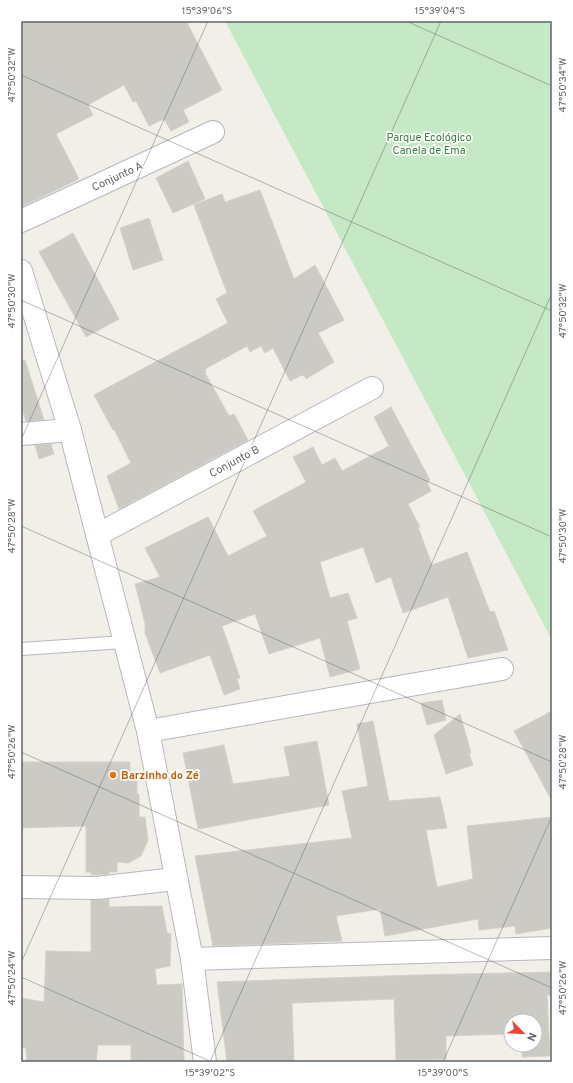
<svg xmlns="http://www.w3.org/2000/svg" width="573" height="1083" font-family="Overpass,sans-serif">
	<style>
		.green { fill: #c5e8c5 }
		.building { fill: #cccac5; stroke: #d6d1c6 }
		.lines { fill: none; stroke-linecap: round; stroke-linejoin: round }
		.lane-casing { stroke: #b5b8bc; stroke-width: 14 }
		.street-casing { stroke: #b5b8bc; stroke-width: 24 }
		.secondary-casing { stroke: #b6babf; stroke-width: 24 }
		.lane { stroke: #fff; stroke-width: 12 }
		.street { stroke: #fff; stroke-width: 22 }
		.secondary { stroke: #fff; stroke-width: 22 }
		.ticks { fill: none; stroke: #5f6368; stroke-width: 1; stroke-opacity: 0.45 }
		.food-dot { fill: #e8710a; stroke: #fff; stroke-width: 1.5 }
		.labels { text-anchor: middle; stroke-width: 3.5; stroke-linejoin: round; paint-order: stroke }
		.park-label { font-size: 11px; fill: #348238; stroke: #fff }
		.street-label { font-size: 11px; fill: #5f6368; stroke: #fff }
		.food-label { font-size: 11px; font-weight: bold; fill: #c56008; stroke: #fff; text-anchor: start }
		.neatline { fill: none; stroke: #5f6368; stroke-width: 1.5 }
		.ticks-label { font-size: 10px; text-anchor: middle; fill: #5f6368 }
	</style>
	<rect width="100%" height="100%" fill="#f1efe8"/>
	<!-- green -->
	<path class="green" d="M 225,21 L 552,21 L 552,640 Z"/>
	<!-- building -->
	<path class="building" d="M 21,21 L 186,21 L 222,90 L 183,110 L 189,122 L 171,131 L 164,119 L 149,126 L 136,101 L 133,102 L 124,85 L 88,105 L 93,115 L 56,134 L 79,179 L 21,207 Z
		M 188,161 L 205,199 L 173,213 L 156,178 Z
		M 260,190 L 294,279 L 315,265 L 344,320 L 318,333 L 334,362 L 306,379 L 304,375 L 303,376 L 302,375 L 290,381 L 273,348 L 265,353 L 261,346 L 250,352 L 247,346 L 205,369 L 206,372 L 205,373 L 229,416 L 234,414 L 248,440 L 119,509 L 107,476 L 131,463 L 114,429 L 113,430 L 94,395 L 228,323 L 216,299 L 227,293 L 194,205 L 222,194 L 225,202 Z
		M 149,218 L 163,260 L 133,270 L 120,228 Z
		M 73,233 L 119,319 L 86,337 L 39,252 Z
		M 25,360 L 44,420 L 26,421 L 21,406 L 21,361 Z
		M 391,407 L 430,480 L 427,482 L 431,491 L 408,504 L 420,527 L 418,527 L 432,565 L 467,552 L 490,612 L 494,611 L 508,650 L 468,658 L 448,597 L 403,613 L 391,577 L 376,583 L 363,547 L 320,562 L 330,598 L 348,593 L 357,618 L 347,621 L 360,669 L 330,677 L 320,638 L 269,654 L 255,614 L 222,626 L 240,678 L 237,679 L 240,689 L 224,695 L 210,655 L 160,673 L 145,633 L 145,623 L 135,584 L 160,577 L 145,548 L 208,517 L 228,556 L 267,536 L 253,511 L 306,482 L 293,457 L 313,447 L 322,465 L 335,458 L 342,471 L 389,446 L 374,417 Z
		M 51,444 L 54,454 L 39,459 L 35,445 Z
		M 442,700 L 446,720 L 427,725 L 421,703 Z
		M 552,711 L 552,801 L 514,731 Z
		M 460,714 L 471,753 L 469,753 L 473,765 L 446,774 L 434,735 Z
		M 373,721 L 389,801 L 440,797 L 447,828 L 426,830 L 437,887 L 473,879 L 467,826 L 552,817 L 552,928 L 516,934 L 515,926 L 479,930 L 478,919 L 385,936 L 380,909 L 336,916 L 342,941 L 213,946 L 195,856 L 352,838 L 342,791 L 368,786 L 357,724 Z
		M 317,741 L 329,805 L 198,829 L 183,753 L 224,745 L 233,784 L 290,776 L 284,747 Z
		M 21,762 L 130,762 L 130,775 L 137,774 L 137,794 L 139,794 L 139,817 L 145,817 L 148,840 L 141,856 L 128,863 L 117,862 L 117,872 L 109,872 L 109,874 L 91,875 L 91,872 L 86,872 L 86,826 L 21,828 Z
		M 109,899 L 109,907 L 162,906 L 167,933 L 171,934 L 170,966 L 155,969 L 157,985 L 182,984 L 184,1062 L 131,1062 L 131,1045 L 98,1045 L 96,1062 L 27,1062 L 26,1048 L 21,1048 L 21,998 L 44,1002 L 46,951 L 91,952 L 91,900 Z
		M 552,972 L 552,995 L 547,995 L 550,1056 L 522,1057 L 522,1045 L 535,1045 L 535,1021 L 511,1021 L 511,1034 L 446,1036 L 446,1059 L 396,1060 L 394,999 L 292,1003 L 294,1062 L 227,1062 L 217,982 L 415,975 Z"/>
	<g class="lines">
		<defs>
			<path id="lane" d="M 21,649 L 124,642"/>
			<path id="street" d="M 21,221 L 213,132
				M 21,434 L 70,430
				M 97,535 L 372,388
				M 148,731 L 502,669
				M 21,887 L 97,888 L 175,879
				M 192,959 L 552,948"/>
			<path id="secondary" d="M 21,271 L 70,430 L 148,731 L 192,959 L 205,1062"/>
		</defs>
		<!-- lane casing -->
		<use href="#lane" class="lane-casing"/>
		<!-- street casing -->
		<use href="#street" class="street-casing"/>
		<!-- secondary casing -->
		<use href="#secondary" class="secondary-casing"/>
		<!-- lane -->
		<use href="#lane" class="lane"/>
		<!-- street -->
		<use href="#street" class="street"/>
		<!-- secondary -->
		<use href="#secondary" class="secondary"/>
	</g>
	<!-- ticks -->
	<path class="ticks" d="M 406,21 L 552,86M 21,75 L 552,311M 21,300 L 552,537M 21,440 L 208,21M 21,526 L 552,762M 21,752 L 552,988M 21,963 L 441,21M 21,977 L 212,1062M 210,1062 L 552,293M 443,1062 L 552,816"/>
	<!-- markers -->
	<circle class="food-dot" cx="113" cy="775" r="4"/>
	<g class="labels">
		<!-- park labels -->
		<g class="park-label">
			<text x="429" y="141">Parque Ecológico<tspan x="429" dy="13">Canela de Ema</tspan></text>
		</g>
		<!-- street labels -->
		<g class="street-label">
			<text transform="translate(117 176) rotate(-25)" y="4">Conjunto A</text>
			<text transform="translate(234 461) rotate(-28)" y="4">Conjunto B</text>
		</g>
		<!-- food labels -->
		<g class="food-label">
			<text x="121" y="779">Barzinho do Zé</text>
		</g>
	</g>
	<!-- border -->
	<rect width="573" height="1083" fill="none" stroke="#ffffff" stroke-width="44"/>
	<!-- north arrow -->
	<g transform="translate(523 1033) rotate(114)"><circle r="19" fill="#ffffff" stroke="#bfc1c3"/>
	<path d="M0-3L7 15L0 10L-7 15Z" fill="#ea4335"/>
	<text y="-6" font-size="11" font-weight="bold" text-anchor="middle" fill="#5f6368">N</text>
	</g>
	<rect x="22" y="22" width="529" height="1039" class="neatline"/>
	<g class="ticks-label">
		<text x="207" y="14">15°39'06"S</text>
		<text x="440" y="14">15°39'04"S</text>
		<text transform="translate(11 75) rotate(-90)" y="4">47°50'32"W</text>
		<text transform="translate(562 85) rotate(-90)" y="4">47°50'34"W</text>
		<text transform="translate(11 301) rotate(-90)" y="4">47°50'30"W</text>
		<text transform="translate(562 311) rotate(-90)" y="4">47°50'32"W</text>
		<text transform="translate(11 526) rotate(-90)" y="4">47°50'28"W</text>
		<text transform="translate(562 536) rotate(-90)" y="4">47°50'30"W</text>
		<text transform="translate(11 752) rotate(-90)" y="4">47°50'26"W</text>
		<text transform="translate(562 762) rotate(-90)" y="4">47°50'28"W</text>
		<text transform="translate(11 978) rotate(-90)" y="4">47°50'24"W</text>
		<text transform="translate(562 988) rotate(-90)" y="4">47°50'26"W</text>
		<text x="210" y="1076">15°39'02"S</text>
		<text x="443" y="1076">15°39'00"S</text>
	</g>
</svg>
